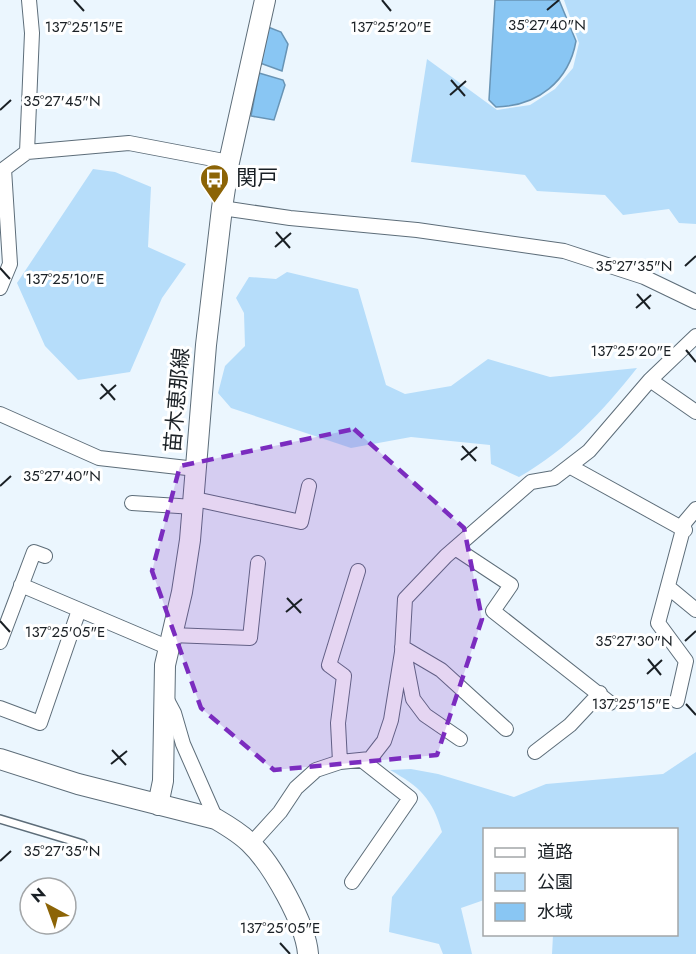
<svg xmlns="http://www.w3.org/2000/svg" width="696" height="954" font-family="Jost,'Noto Sans JP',sans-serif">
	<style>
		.green { fill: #b6ddfa }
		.water { fill: #89c6f3; stroke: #6894b5; stroke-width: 1.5 }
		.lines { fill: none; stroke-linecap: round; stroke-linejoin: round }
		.lane-casing { stroke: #5d6d79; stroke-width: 10 }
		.street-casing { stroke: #5d6d79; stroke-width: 16 }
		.secondary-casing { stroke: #5d6d79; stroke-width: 22 }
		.lane { stroke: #fff; stroke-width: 7 }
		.street { stroke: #fff; stroke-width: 14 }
		.secondary { stroke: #fff; stroke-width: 20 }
		.marked { fill: #7b2cbf; fill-opacity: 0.2; stroke: #7b2cbf; stroke-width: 4.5; stroke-dasharray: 12 8; stroke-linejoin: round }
		.ticks { fill: none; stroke: #1a2025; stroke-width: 2 }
		.labels { text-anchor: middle; stroke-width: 6; stroke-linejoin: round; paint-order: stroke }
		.poi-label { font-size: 21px; fill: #1a2025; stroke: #fff; text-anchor: start }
		.street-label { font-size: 21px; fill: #1a2025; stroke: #fff }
		.ticks-label { font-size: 15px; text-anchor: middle; fill: #1a2025; stroke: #fff; stroke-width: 6; stroke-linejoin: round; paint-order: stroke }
	</style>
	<rect width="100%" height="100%" fill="#ebf6fe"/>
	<!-- green -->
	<path class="green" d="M 564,0 L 696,0 L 696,224 L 679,223 L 669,209 L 623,215 L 605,195 L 537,191 L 525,175 L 411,162 L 427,59 L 497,110 L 530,105 L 555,89 L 573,68 L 579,43 Z
		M 93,169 L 115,172 L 151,187 L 148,247 L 186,264 L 162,298 L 130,372 L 78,380 L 45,346 L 17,283 Z
		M 287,272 L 358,289 L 386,385 L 405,394 L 451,386 L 488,359 L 550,377 L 637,368 C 602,412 568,449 519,477 L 491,464 L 490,445 L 411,437 L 351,448 L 231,408 L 218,393 L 225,366 L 245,346 L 244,313 L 236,298 L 249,277 L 276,279 Z
		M 696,752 L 696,954 L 552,954 L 553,935 L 676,934 L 676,830 L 484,830 L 484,900 L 461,908 L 472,954 L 443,954 L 439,944 L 389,932 L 392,897 L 442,832 C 432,798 420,787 390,770 L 411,769 L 438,774 L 514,797 L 546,784 L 663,774 Z"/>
	<!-- water -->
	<path class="water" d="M 495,0 L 559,0 L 576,41 C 569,81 538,106 496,107 L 489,100 Z
		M 268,27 L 281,32 L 288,44 L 282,71 L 260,63 Z
		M 259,73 L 283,80 L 285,85 L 274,120 L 251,116 Z"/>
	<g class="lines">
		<defs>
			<path id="lane" d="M 0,819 L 83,844"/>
			<path id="street" d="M 27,152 L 32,33 L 29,0
				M 222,208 L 290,218 L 417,230 L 564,251 L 644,277 L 696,302
				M 0,288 L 10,264 L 4,169 L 27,152 L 129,143 L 229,162
				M 650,380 L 696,412
				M 0,414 L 99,458 L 196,469
				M 571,467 L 685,530
				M 195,499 L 301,522 L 309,486
				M 132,503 L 194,507
				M 455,548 L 511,585 L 493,611 L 610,703
				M 21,585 L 167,647
				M 668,587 L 696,610
				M 171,635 L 250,638 L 258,563
				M 0,642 L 34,552 L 45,556
				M 402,647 L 441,670 L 506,729
				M 404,652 L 413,699 L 425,715 L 460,739
				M 166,698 L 174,713 L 183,744 L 216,819
				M 677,701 L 686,661 L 658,623 L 685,522 L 696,509
				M 0,708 L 40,723 L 79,610
				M 535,752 L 570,725 L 600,693
				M 340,762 L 338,723 L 344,676 L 329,665 L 358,571
				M 251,844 L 280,812 L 296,788 L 316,770 L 340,762 L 370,759 L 384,741 L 391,720 L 402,652 L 405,599 L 446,556 L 531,482 L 554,478 L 589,451 L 650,380 L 696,336
				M 352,882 L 410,798 L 363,761"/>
			<path id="secondary" d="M 0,759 L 78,784 L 216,819 C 228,826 240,833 250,843 C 272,864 306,924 308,954
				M 158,805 L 163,781 L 165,665 L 182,592 L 190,540 L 206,345 L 222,208 L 229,162 L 265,0"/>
		</defs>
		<!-- lane casing -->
		<use href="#lane" class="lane-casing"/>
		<!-- street casing -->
		<use href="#street" class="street-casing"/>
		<!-- secondary casing -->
		<use href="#secondary" class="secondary-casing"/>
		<!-- lane -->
		<use href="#lane" class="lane"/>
		<!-- street -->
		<use href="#street" class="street"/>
		<!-- secondary -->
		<use href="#secondary" class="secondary"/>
	</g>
	<!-- marked area -->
	<path class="marked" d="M 354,429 L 464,528 L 482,619 L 437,755 L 274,770 L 201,708 L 152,571 L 180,466 Z"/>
	<!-- ticks -->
	<path class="ticks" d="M 74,0 L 84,11M 382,0 L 391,11M 547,10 L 559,0M 451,80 L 465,96M 450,95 L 466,81M 0,110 L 11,100M 276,232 L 290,248M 275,247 L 291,233M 685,266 L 696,256M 0,268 L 10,279M 637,294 L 650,309M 636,308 L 651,295M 686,350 L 696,362M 101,384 L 115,400M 100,399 L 116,385M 462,446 L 476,461M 461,460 L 477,447M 0,486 L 11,476M 287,598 L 301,613M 286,612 L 302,599M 0,621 L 10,632M 685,641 L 696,631M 648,659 L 661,675M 647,674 L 662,660M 686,704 L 696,715M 112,750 L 126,765M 111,764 L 127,751M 0,861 L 11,851M 280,943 L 290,954"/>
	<!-- icons -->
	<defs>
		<symbol id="bus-pin" viewBox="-11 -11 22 30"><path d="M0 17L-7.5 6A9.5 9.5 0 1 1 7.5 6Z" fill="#8c6406" stroke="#fff"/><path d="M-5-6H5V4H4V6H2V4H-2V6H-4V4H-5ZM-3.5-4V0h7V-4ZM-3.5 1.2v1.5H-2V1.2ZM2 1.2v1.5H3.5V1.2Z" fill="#fff"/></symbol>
	</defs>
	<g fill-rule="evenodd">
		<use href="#bus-pin" x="198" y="162" width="33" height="45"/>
	</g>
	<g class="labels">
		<!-- poi labels -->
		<g class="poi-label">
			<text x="236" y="185">関戸</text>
		</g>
		<!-- street labels -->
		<g class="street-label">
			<text transform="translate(177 400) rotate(-85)" y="7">苗木恵那線</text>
		</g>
	</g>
	<g class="ticks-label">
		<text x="547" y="30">35°27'40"N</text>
		<text x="84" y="32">137°25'15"E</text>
		<text x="391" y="32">137°25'20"E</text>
		<text x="62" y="106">35°27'45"N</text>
		<text x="634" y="271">35°27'35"N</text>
		<text x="65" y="284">137°25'10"E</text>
		<text x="631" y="356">137°25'20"E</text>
		<text x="62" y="481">35°27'40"N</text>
		<text x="65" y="637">137°25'05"E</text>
		<text x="634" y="646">35°27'30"N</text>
		<text x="631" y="709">137°25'15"E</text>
		<text x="62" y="856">35°27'35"N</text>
		<text x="280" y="933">137°25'05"E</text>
	</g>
	<!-- legend -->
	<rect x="483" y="828" width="195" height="108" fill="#ffffff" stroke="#a3a6a8" stroke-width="1.5"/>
	<rect x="495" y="848" width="30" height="9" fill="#ffffff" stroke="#a3a6a8" stroke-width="1.5"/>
	<text x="537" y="858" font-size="18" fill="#1a2025">道路</text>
	<rect x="495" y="873" width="30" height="18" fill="#b6ddfa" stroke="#a3a6a8" stroke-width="1.5"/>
	<text x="537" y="888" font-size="18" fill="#1a2025">公園</text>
	<rect x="495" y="903" width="30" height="18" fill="#89c6f3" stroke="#a3a6a8" stroke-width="1.5"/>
	<text x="537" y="918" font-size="18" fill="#1a2025">水域</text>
	<!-- north arrow -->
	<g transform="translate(48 906) rotate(319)"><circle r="28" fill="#ffffff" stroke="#a3a6a8" stroke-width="1.5"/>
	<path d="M0-4.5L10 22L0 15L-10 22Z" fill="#8c6406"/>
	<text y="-9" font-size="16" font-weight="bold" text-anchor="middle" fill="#1a2025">N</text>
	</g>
</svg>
